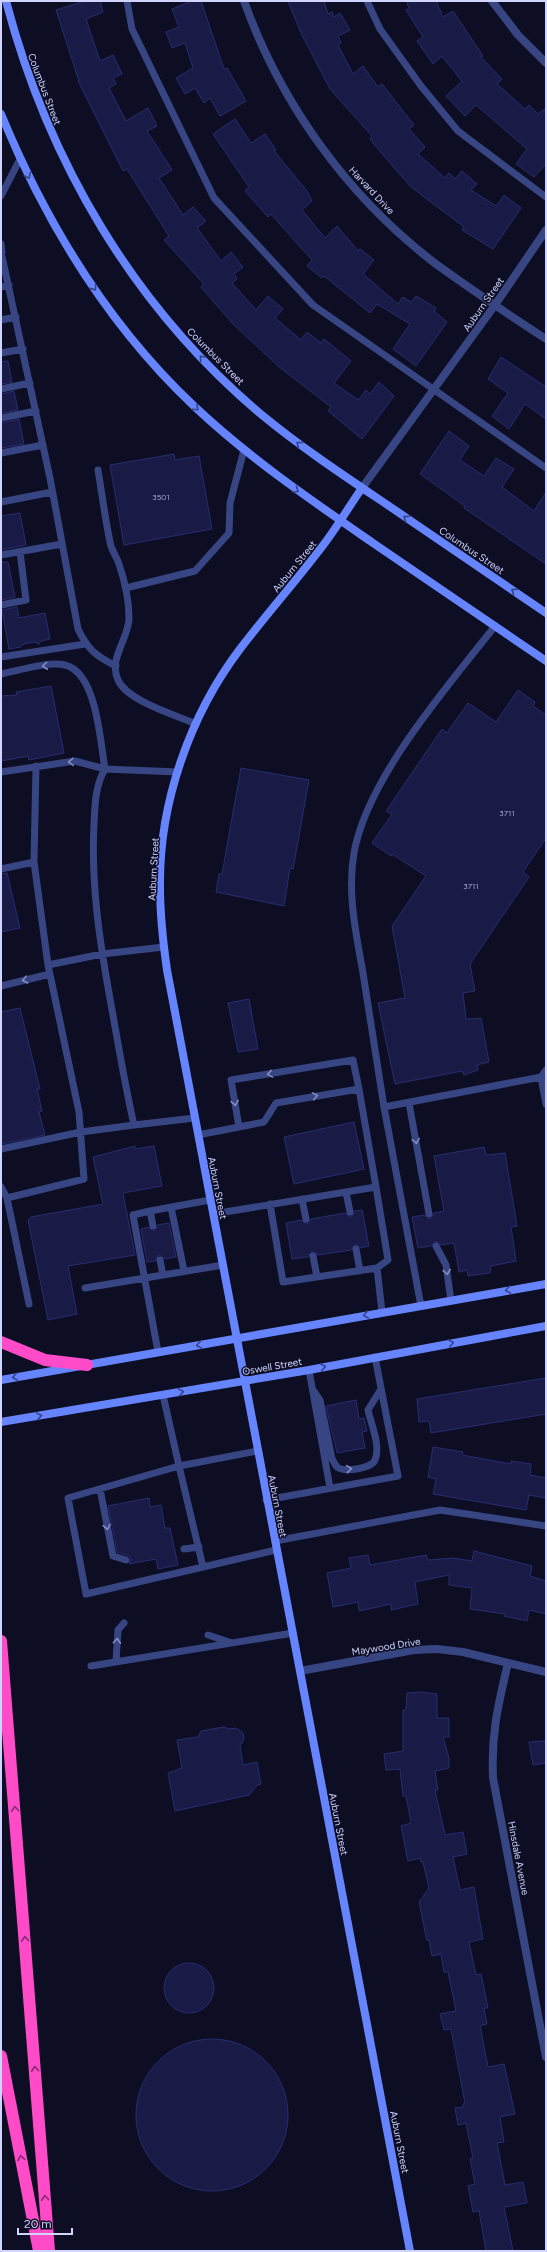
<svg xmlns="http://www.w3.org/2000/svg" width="547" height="2252" font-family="Figtree,sans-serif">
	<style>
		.building { fill: #191a45; stroke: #2a2c71 }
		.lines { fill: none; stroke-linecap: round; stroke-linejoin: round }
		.lane { stroke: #374583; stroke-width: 7 }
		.street { stroke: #374583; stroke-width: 8 }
		.secondary { stroke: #6784ff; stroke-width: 8 }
		.highway { stroke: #ff4bc8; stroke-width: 12 }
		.oneway { stroke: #354386 }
		.oneway2 { stroke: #848cc1 }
		.oneway3 { stroke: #862c76 }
		.labels { text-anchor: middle; stroke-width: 3; stroke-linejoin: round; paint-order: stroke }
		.number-label { font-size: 8px; fill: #a2a6d0 }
		.street-label { font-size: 10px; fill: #d0d4ff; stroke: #0d0e23 }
	</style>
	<rect width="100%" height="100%" fill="#0d0e23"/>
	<!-- building -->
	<path class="building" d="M 85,1 L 100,1 L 103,12 L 86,19 L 100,61 L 113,55 L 122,74 L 113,78 L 116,84 L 109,88 L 126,121 L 148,108 L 157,126 L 147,131 L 172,170 L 159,178 L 183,215 L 193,207 L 206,221 L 197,228 L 221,261 L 231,252 L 243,267 L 234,274 L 237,279 L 232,283 L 256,310 L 268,296 L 283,309 L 275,318 L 301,340 L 307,332 L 321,343 L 324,339 L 351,361 L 334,383 L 358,400 L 366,390 L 370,394 L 379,382 L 394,396 L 362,439 L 328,411 L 331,407 L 278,366 L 233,324 L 201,287 L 204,284 L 164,240 L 169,236 L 127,169 L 123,171 L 78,81 L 79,81 L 56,10 Z
		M 192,1 L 201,1 L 224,69 L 227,68 L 246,101 L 220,116 L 210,98 L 204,103 L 195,88 L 185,94 L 176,78 L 193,68 L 185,43 L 172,48 L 166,32 L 179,27 L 172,9 Z
		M 288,1 L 324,1 L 328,14 L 332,12 L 334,17 L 340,13 L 350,30 L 338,36 L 341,43 L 338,45 L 353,74 L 363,66 L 378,87 L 382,84 L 414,125 L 409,129 L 425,147 L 418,154 L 445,178 L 449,173 L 455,179 L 462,171 L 477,184 L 471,190 L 496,206 L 504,195 L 521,208 L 493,249 L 462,230 L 464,227 L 411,187 L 383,155 L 370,139 L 372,136 L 330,89 L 301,33 Z
		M 406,1 L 436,1 L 443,17 L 453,11 L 483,56 L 481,57 L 502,79 L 497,84 L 525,109 L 529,105 L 538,114 L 546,108 L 546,164 L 534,177 L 516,164 L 527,149 L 476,105 L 465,116 L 446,96 L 462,81 L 442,56 L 433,64 L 417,41 L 423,37 L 406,10 L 409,8 Z
		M 235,119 L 251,143 L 265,134 L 276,150 L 274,151 L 307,191 L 312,201 L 302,210 L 325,238 L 337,226 L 358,251 L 360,249 L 374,260 L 363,274 L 398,304 L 403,297 L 411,302 L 416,296 L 436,308 L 434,311 L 447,322 L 416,366 L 393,349 L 410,324 L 377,304 L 370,313 L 324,276 L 322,278 L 307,266 L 312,260 L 271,214 L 268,217 L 245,191 L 249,187 L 213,134 Z
		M 501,357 L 546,387 L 546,419 L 525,404 L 509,429 L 492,416 L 508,393 L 488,379 Z
		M 8,361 L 12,382 L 1,384 L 1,362 Z
		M 14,391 L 18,410 L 1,413 L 1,394 Z
		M 19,419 L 24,444 L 1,448 L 1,423 Z
		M 449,431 L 469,446 L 460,460 L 484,476 L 496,458 L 514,469 L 502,487 L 534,511 L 546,492 L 546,564 L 464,508 L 465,506 L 420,474 Z
		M 174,454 L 175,460 L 199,456 L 212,529 L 124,545 L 110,465 Z
		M 20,513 L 26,545 L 1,550 L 1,516 Z
		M 1,562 L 8,562 L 15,597 L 1,600 Z
		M 17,607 L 19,618 L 45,613 L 50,639 L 41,641 L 39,644 L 34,642 L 24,644 L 21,647 L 9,649 L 2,610 Z
		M 51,686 L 64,753 L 29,760 L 28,756 L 1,761 L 1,696 L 17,695 L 16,692 Z
		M 518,690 L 535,702 L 533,706 L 546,715 L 546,838 L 523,872 L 529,877 L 470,964 L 475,991 L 463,993 L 466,1019 L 481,1018 L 489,1062 L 477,1065 L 478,1070 L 464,1075 L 462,1071 L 395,1084 L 378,1003 L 405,998 L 392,926 L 426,876 L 392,854 L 391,856 L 372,843 L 392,814 L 386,811 L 442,729 L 447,733 L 468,703 L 496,722 Z
		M 241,768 L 309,780 L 293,869 L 290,868 L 284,906 L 216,892 L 219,874 L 222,874 Z
		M 7,873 L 20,928 L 1,932 L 1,874 Z
		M 249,999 L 258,1049 L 238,1052 L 228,1003 Z
		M 20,1008 L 40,1089 L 37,1089 L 42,1111 L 39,1112 L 45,1135 L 1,1144 L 1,1012 Z
		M 354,1122 L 364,1169 L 294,1184 L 284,1137 Z
		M 135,1146 L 135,1149 L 154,1146 L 162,1186 L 123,1193 L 135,1255 L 68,1266 L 77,1314 L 48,1320 L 28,1220 L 31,1217 L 103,1204 L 93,1157 Z
		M 484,1147 L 486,1155 L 505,1153 L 517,1226 L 511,1227 L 516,1261 L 491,1266 L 490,1273 L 468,1276 L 467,1270 L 459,1272 L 454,1243 L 441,1245 L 436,1241 L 431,1246 L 418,1248 L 412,1217 L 424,1215 L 430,1219 L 434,1213 L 444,1211 L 434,1156 Z
		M 362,1210 L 369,1246 L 361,1248 L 356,1244 L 351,1250 L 318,1255 L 312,1251 L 308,1257 L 292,1259 L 286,1223 L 301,1220 L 307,1224 L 311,1219 L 345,1213 L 351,1217 L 355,1211 Z
		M 169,1223 L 176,1257 L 165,1259 L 159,1255 L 155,1261 L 147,1262 L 141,1229 L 148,1227 L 154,1231 L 158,1225 Z
		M 546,1378 L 546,1414 L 431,1433 L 429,1421 L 419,1422 L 417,1399 Z
		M 356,1400 L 359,1419 L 364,1418 L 367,1431 L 362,1432 L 365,1448 L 337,1453 L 326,1406 Z
		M 433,1447 L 463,1452 L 462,1455 L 511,1464 L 511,1461 L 531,1464 L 530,1475 L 546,1478 L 546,1498 L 529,1495 L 526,1510 L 433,1494 L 436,1479 L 428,1477 Z
		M 149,1498 L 150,1507 L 161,1505 L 165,1528 L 170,1528 L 178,1565 L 158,1569 L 156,1559 L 129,1564 L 131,1559 L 129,1556 L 117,1552 L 108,1506 Z
		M 474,1551 L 532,1566 L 530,1576 L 546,1581 L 546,1614 L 529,1610 L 527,1621 L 504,1616 L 505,1614 L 470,1609 L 472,1588 L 449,1585 L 449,1575 L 415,1582 L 418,1604 L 391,1610 L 391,1604 L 359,1611 L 358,1602 L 333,1607 L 327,1573 L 351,1568 L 349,1558 L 368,1555 L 370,1565 L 426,1555 L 428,1560 L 453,1558 L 472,1561 Z
		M 419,1692 L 437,1694 L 437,1718 L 449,1718 L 449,1737 L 443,1737 L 449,1758 L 449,1768 L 435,1771 L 438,1790 L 435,1790 L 445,1835 L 463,1832 L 467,1854 L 453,1857 L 460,1890 L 474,1887 L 483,1939 L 469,1942 L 476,1975 L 481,1974 L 488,2008 L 484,2008 L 487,2024 L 480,2026 L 488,2067 L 504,2064 L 515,2114 L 500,2117 L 504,2142 L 497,2143 L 505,2185 L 523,2182 L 527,2203 L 504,2207 L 513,2251 L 486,2251 L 479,2211 L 473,2212 L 468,2186 L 475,2184 L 470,2159 L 473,2158 L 466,2123 L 458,2125 L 455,2108 L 463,2107 L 463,2104 L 465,2103 L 451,2029 L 444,2030 L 440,2014 L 456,2011 L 448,1972 L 444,1972 L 441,1954 L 432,1956 L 429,1940 L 427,1941 L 419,1902 L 429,1888 L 423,1862 L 421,1862 L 420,1858 L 408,1861 L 401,1826 L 411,1823 L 406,1796 L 403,1796 L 400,1769 L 386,1770 L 384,1754 L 403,1751 L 403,1710 L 406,1710 L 407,1693 Z
		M 224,1727 L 229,1729 L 236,1728 L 243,1733 L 244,1739 L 240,1746 L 243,1765 L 257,1762 L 261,1784 L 257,1785 L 249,1795 L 175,1811 L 168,1773 L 182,1768 L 177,1740 L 198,1737 L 201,1731 Z
		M 546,1741 L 546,1763 L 533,1765 L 529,1742 Z
		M164 1988a25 25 0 1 1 50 0a25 25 0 1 1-50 0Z
		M136 2115a76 76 0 1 1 152 0a76 76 0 1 1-152 0Z"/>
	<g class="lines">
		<!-- lane -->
		<path class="lane" d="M 127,1 L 132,29 L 214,198 L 313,305 L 546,468
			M 367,1 L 380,29 L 421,86 L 458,131 L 546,197
			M 1,196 L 20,159
			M 1,244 L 2,252
			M 1,252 L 50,478 L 78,629 C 88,650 96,656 116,666
			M 1,287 L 9,285
			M 1,320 L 16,317
			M 1,353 L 23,349
			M 1,389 L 30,383
			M 1,418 L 36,411
			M 1,453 L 43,445
			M 98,470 C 102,494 105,518 110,542 C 111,550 117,557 119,564 C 125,582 129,600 129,618 C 129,638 108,659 118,680 C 127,701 176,715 196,724
			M 1,502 L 52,492
			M 1,555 L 62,544
			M 126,588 L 195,571 L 229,533 L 230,503 L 244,450
			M 1,605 L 26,600 L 20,552
			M 495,626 C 448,686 367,778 354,853 C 347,893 356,933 363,973 C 370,1018 377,1062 384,1107 L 541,1077 L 546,1104
			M 1,657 L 85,644
			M 1,674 C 17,671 49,661 65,665 C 97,673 100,741 105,769 L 75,761 L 1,772
			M 178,772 L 105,769 C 95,786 95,805 94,824 C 91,882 99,937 109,993 C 117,1037 124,1081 134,1125 L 195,1118
			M 1,869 L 34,862
			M 48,965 L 102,954 L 164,947
			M 1,986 L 50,974
			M 541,1077 L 546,1070
			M 409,1103 L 429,1214
			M 384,1107 L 421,1306
			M 198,1135 L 264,1122 L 276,1103 L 359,1089 L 353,1060 L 231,1080 L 239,1127
			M 1,1149 L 81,1132 L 134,1125
			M 1,1187 L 7,1198 L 84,1179 L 79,1112 L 48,965 L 34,862 L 36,766
			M 376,1187 L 388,1260 L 377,1268 L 382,1312
			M 346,1192 L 350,1212
			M 7,1198 L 29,1304
			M 302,1199 L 306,1219
			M 270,1204 L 283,1282 L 377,1268
			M 171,1207 L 184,1271
			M 150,1211 L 133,1215 L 158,1352
			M 213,1214 L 376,1187 L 359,1089
			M 153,1226 L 150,1211 L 210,1200
			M 436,1246 L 446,1265 L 451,1301
			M 356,1249 L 360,1271
			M 313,1256 L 317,1277
			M 163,1275 L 223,1265
			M 85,1288 L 163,1275 L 160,1260
			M 309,1370 L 330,1488
			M 313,1390 L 320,1400 L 332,1459 C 334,1462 335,1465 337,1467 C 345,1473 372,1468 375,1460 C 381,1446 371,1424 368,1410 L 381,1389
			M 163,1395 L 179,1466 L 68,1498 L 86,1594 L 203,1567 L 179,1466 L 257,1451
			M 100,1489 L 113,1556 L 126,1560
			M 266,1500 L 398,1476 L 375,1357
			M 275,1541 L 440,1510 L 546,1526
			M 184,1549 L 199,1547
			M 203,1567 L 276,1550
			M 208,1635 L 229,1642
			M 116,1661 L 118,1630 L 124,1623
			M 91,1666 L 293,1633"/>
		<!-- street -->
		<path class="street" d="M 244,1 C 281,104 348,197 436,264 C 472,290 509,315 546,339
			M 492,1 L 518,35 L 546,63
			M 362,488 L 495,305 L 546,230
			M 508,1663 C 498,1706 491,1733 493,1778 L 546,2057
			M 300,1671 L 414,1650 L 437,1649 L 463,1652 L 546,1672"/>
		<!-- secondary -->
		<path class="secondary" d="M 6,1 C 48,161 134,308 262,415 C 302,448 346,477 389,506 C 441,542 494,577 546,613
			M 1,114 C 46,223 108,325 194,406 C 249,458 311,500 373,543 C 431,582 488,622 546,661
			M 362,488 C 348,508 336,529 321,548 C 295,582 266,615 240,649 C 190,715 159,803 160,886 C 160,914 163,942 167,970 L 410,2251
			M 1,1380 L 546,1284
			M 1,1422 L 309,1370 L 546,1326"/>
		<!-- highway -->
		<path class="highway" d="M 1,1342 L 45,1360 L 87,1365
			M 1,1641 L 49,2251
			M 1,2056 L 39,2251"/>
	</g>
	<!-- one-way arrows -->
	<defs><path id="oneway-chevron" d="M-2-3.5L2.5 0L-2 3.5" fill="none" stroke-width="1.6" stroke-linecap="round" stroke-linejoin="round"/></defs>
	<g class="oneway">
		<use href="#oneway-chevron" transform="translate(28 176) rotate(63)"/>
		<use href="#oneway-chevron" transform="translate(94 288) rotate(55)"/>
		<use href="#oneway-chevron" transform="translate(202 358) rotate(-133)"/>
		<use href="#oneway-chevron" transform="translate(196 408) rotate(43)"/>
		<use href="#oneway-chevron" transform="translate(299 444) rotate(-142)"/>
		<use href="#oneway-chevron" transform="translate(296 490) rotate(35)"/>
		<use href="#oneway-chevron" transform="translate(406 518) rotate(-146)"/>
		<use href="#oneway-chevron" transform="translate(514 591) rotate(-146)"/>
		<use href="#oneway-chevron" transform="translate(508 1290) rotate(170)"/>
		<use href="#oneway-chevron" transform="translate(366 1315) rotate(170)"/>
		<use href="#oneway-chevron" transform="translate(451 1343) rotate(-10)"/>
		<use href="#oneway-chevron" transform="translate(199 1345) rotate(170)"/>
		<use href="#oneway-chevron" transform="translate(323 1367) rotate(-10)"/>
		<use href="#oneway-chevron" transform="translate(15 1377) rotate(170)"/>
		<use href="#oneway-chevron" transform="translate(181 1392) rotate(-10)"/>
		<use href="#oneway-chevron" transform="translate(39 1416) rotate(-10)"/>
	</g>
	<g class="oneway2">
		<use href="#oneway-chevron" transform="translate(45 666) rotate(173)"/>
		<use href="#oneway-chevron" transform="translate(71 762) rotate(176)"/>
		<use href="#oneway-chevron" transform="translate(25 980) rotate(167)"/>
		<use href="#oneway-chevron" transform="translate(270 1074) rotate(171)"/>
		<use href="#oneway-chevron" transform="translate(315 1096) rotate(-10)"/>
		<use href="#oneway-chevron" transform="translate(235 1103) rotate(80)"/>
		<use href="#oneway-chevron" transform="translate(416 1141) rotate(80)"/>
		<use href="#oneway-chevron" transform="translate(447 1272) rotate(81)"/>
		<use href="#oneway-chevron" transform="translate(349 1469) rotate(-5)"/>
		<use href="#oneway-chevron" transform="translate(107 1527) rotate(79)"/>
		<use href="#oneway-chevron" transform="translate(117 1641) rotate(-86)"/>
	</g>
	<g class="oneway3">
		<use href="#oneway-chevron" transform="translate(15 1809) rotate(-94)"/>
		<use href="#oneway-chevron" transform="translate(25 1939) rotate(-94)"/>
		<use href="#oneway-chevron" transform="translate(35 2069) rotate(-94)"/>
		<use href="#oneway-chevron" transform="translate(21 2158) rotate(-101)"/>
		<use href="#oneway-chevron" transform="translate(45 2198) rotate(-94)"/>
	</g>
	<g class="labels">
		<!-- number labels -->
		<g class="number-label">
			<text x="161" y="500">3501</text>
			<text x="507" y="816">3711</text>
			<text x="471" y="889">3711</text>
		</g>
		<!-- street labels -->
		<g class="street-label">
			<text transform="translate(45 89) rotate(69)" y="4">Columbus Street</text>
			<text transform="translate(372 190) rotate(47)" y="4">Harvard Drive</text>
			<text transform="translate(483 304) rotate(-55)" y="4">Auburn Street</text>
			<text transform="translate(216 356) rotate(45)" y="4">Columbus Street</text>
			<text transform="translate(472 550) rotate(34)" y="4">Columbus Street</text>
			<text transform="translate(294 566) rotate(-51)" y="4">Auburn Street</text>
			<text transform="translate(153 869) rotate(-87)" y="4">Auburn Street</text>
			<text transform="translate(218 1188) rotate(79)" y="4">Auburn Street</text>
			<text transform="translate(272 1366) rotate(-10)" y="4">Oswell Street</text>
			<text transform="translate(278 1506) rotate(79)" y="4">Auburn Street</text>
			<text transform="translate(386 1646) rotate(-9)" y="4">Maywood Drive</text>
			<text transform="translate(339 1824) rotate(79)" y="4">Auburn Street</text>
			<text transform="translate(519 1858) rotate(79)" y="4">Hinsdale Avenue</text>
			<text transform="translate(400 2142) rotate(79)" y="4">Auburn Street</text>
		</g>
	</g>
	<!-- border -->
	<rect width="547" height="2252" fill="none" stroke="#d0d4ff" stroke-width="4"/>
	<!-- scale -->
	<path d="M18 2228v6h54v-6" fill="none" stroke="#d0d4ff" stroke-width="2"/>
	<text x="24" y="2228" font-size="12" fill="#d0d4ff" stroke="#0d0e23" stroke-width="3" paint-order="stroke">20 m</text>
</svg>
